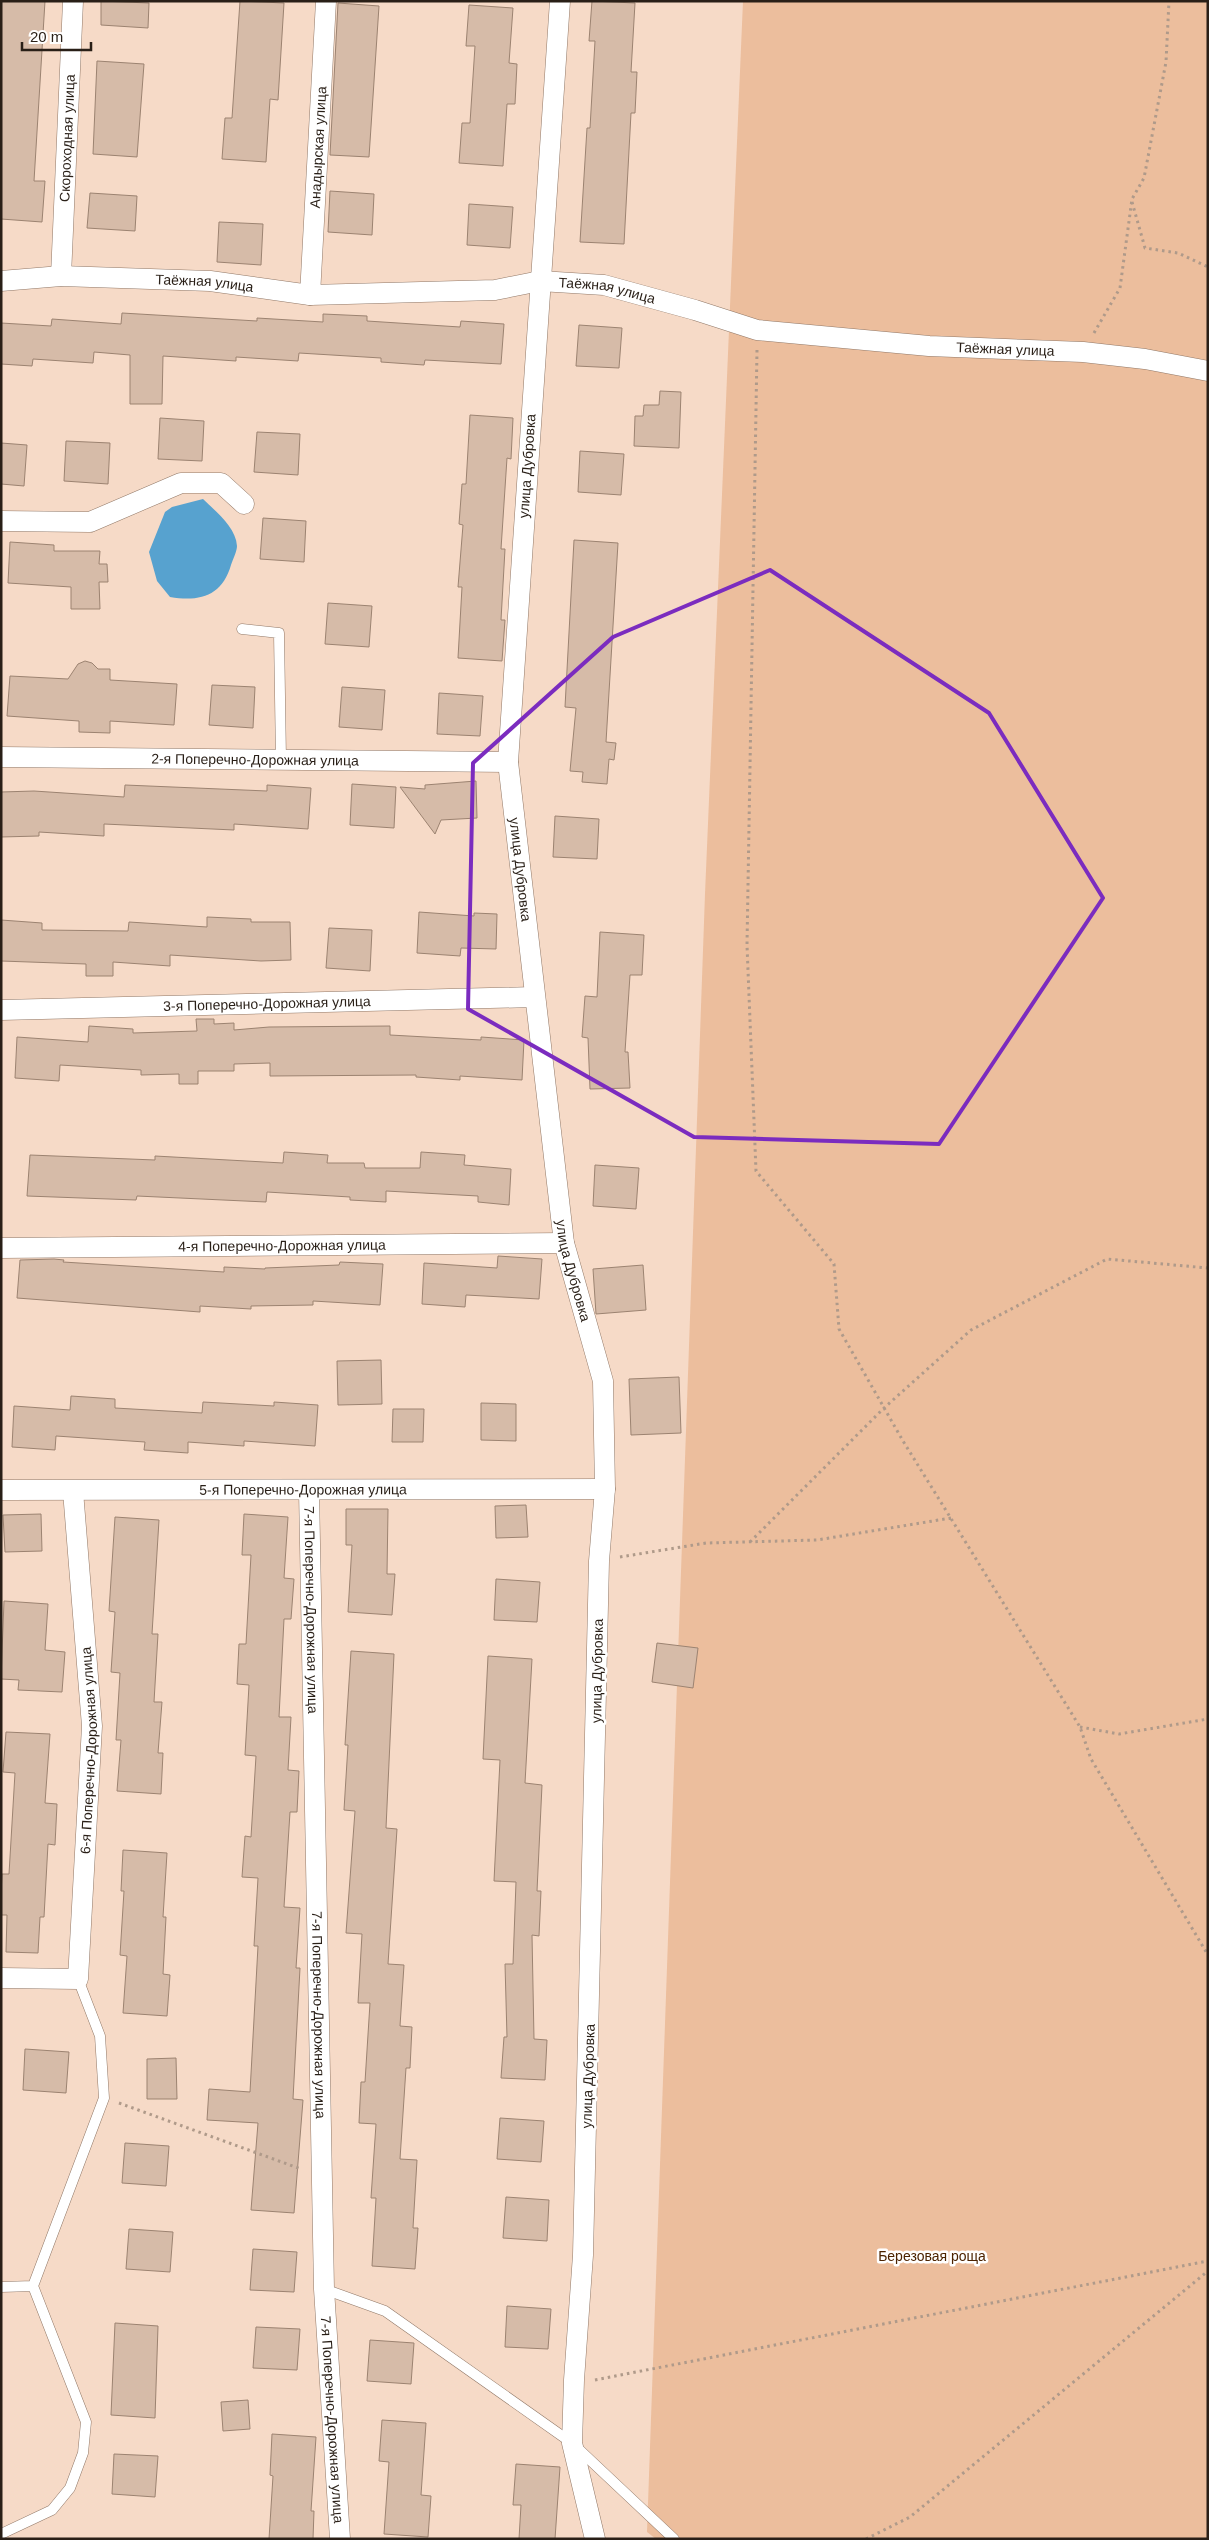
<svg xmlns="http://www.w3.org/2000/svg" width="1209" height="2540" font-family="Helvetica,sans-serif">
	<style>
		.green { fill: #ecbe9d }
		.water { fill: #57a2cf }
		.building { fill: #d6bba8; stroke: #9c8371 }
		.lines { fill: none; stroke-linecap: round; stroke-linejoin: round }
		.service-casing { stroke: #917867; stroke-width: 11 }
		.minor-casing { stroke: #917867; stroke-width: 21 }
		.path { stroke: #af9a8a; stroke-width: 3; stroke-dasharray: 2.5 4; stroke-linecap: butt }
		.service { stroke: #fff; stroke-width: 10 }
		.minor { stroke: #fff; stroke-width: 20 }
		.marked { fill: none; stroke: #7b2cbf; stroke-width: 4; stroke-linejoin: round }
		.labels { text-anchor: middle; stroke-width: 5; stroke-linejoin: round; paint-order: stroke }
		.street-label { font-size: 14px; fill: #291f17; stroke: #fff }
		.park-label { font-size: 14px; fill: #4c2300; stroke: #fff }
	</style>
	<rect width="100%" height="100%" fill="#f6dac7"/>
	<!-- green -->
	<path class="green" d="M 743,1 L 1208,1 L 1208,2539 L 656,2539 L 647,2532 L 705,894 Z"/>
	<!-- water -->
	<path class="water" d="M 203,499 C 215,511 236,527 237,546 C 237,551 233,559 231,565 C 222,596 200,602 170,597 L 157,581 L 149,552 L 165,512 L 172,507 Z"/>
	<!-- building -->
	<path class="building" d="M 1,1 L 45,1 L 34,181 L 45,181 L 42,222 L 1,219 Z
		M 101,1 L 149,3 L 148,28 L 101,25 Z
		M 240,1 L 284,3 L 278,100 L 270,99 L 266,162 L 222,159 L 225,118 L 232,118 Z
		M 592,1 L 635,3 L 631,72 L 637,72 L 635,113 L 631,113 L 624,244 L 580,242 L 587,128 L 590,128 L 595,41 L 589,41 Z
		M 338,3 L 379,6 L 369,157 L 330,155 Z
		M 469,5 L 513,8 L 509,63 L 517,64 L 515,104 L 507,104 L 503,166 L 459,163 L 462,123 L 470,123 L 475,46 L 466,46 Z
		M 97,61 L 144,64 L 137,157 L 93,154 Z
		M 330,191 L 374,194 L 372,235 L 328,232 Z
		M 90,193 L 137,196 L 135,231 L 87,228 Z
		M 469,204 L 513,207 L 510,248 L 467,245 Z
		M 219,222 L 263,224 L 261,265 L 217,262 Z
		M 122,313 L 257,321 L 257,318 L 323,322 L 323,314 L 367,316 L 367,321 L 460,327 L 461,321 L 504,324 L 501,364 L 425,360 L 424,365 L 381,362 L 381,358 L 299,353 L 298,361 L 236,357 L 236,361 L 163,356 L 162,404 L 130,404 L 130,355 L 94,352 L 93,363 L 33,359 L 32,366 L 1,364 L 1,323 L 51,326 L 52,319 L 121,324 Z
		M 579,325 L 622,328 L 619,368 L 576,366 Z
		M 660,391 L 681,392 L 679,448 L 634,446 L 635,416 L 643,416 L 644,405 L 659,405 Z
		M 470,415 L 513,418 L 511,459 L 507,458 L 501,549 L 505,549 L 501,620 L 505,620 L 502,661 L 458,658 L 462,587 L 458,587 L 463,525 L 459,524 L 462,484 L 466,484 Z
		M 160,418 L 204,421 L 202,461 L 158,459 Z
		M 257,432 L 300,434 L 298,475 L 254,472 Z
		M 66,441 L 110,443 L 108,484 L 64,481 Z
		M 1,443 L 27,445 L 24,486 L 1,484 Z
		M 580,451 L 624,454 L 621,495 L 578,492 Z
		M 263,518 L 306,521 L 304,562 L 260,559 Z
		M 574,540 L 618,543 L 606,742 L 616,743 L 614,760 L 609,759 L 607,784 L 582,782 L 583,772 L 570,771 L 576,708 L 565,707 Z
		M 10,542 L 54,545 L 54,551 L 100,551 L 99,564 L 107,564 L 108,582 L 99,582 L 100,609 L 71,609 L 71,587 L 8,583 Z
		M 328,603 L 372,606 L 369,647 L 325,644 Z
		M 85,661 L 92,663 L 98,669 L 110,669 L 110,680 L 177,684 L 174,725 L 110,721 L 110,733 L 79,732 L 79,721 L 7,716 L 10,676 L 68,679 L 78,664 Z
		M 212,685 L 255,687 L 253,728 L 209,725 Z
		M 342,687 L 385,690 L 382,730 L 339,727 Z
		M 439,693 L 483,696 L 480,736 L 437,734 Z
		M 476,781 L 477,818 L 441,820 L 435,834 L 400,787 L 425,789 L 425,785 Z
		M 352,784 L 396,787 L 394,828 L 350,825 Z
		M 125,785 L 267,791 L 267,785 L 311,788 L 308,829 L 234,824 L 234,830 L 104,824 L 104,836 L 39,832 L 39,836 L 1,837 L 1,792 L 34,791 L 124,797 Z
		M 555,816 L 599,819 L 597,859 L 553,857 Z
		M 419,912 L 474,916 L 474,913 L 497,914 L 496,949 L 461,948 L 460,956 L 417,953 Z
		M 207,917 L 251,919 L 251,922 L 290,922 L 291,960 L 261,961 L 170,955 L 170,966 L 113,962 L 113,976 L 86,976 L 86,964 L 1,961 L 1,920 L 42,923 L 42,930 L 128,931 L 129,922 L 207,927 Z
		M 329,928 L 372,930 L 370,971 L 326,968 Z
		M 600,932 L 644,935 L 642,975 L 630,975 L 625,1052 L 628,1052 L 630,1088 L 590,1089 L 588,1038 L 582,1037 L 585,996 L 597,997 Z
		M 196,1019 L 214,1019 L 214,1024 L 234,1023 L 234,1030 L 269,1027 L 390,1026 L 390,1035 L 481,1040 L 481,1037 L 524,1040 L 522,1080 L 460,1076 L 460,1080 L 416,1077 L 416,1075 L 270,1076 L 270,1063 L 234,1064 L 234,1071 L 198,1071 L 198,1084 L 179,1084 L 179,1074 L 141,1075 L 141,1070 L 60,1065 L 59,1081 L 15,1078 L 17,1037 L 88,1042 L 89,1026 L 133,1029 L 133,1033 L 197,1031 Z
		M 284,1152 L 328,1155 L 327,1163 L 364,1163 L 365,1168 L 420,1168 L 421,1152 L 465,1155 L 464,1165 L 511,1169 L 509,1205 L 478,1202 L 478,1196 L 386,1191 L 386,1202 L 350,1200 L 350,1197 L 267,1192 L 266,1202 L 137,1196 L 136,1200 L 27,1196 L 30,1155 L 155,1160 L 155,1156 L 283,1163 Z
		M 595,1165 L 639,1168 L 636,1209 L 593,1206 Z
		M 498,1256 L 542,1259 L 539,1299 L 466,1295 L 465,1307 L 422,1304 L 424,1263 L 497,1268 Z
		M 54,1259 L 64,1260 L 63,1262 L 224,1272 L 224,1267 L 265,1269 L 265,1268 L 339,1265 L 340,1262 L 383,1264 L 380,1305 L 313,1301 L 313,1305 L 251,1306 L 251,1309 L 200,1306 L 200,1312 L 17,1298 L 20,1260 Z
		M 643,1265 L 646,1310 L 596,1314 L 593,1269 Z
		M 381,1360 L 382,1404 L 338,1405 L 337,1361 Z
		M 679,1377 L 681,1433 L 631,1435 L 629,1379 Z
		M 71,1396 L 115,1399 L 115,1408 L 202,1413 L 203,1402 L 274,1406 L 274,1402 L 318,1405 L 315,1446 L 244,1441 L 244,1446 L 188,1442 L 188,1453 L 144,1450 L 145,1442 L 56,1436 L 55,1450 L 12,1447 L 14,1406 L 70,1410 Z
		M 481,1403 L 516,1404 L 516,1441 L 481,1440 Z
		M 393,1409 L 424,1409 L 423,1442 L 392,1442 Z
		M 526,1505 L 528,1537 L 496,1538 L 495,1506 Z
		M 346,1509 L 388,1509 L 387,1574 L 395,1574 L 392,1615 L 348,1612 L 352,1545 L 346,1545 Z
		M 41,1514 L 42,1551 L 5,1552 L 3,1515 Z
		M 244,1514 L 288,1517 L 284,1578 L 294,1579 L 291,1619 L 284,1619 L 279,1717 L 291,1717 L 288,1770 L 299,1771 L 297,1812 L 290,1812 L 284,1907 L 300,1908 L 296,1968 L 300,1968 L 293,2099 L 303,2100 L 294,2213 L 251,2210 L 258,2123 L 207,2120 L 209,2089 L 250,2092 L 258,1946 L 254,1946 L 258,1878 L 242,1877 L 245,1836 L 251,1837 L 256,1756 L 245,1755 L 249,1685 L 237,1684 L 239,1644 L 246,1644 L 251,1555 L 242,1555 Z
		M 115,1517 L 159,1520 L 152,1634 L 158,1634 L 154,1702 L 162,1702 L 158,1753 L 163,1753 L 161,1794 L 117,1791 L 121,1740 L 116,1740 L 120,1673 L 111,1672 L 115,1612 L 109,1611 Z
		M 496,1579 L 540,1582 L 537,1622 L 494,1620 Z
		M 4,1601 L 48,1604 L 45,1650 L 65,1652 L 62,1692 L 18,1690 L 19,1680 L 1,1679 Z
		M 657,1643 L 698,1648 L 693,1688 L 652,1682 Z
		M 351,1651 L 394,1654 L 386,1828 L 397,1829 L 388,1964 L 404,1965 L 400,2026 L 412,2027 L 410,2068 L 406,2068 L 400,2159 L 417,2160 L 413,2228 L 418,2228 L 415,2269 L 372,2266 L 376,2198 L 371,2198 L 376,2124 L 359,2123 L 361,2082 L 365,2082 L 370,2003 L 358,2003 L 362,1934 L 346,1933 L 355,1811 L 344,1810 L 348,1745 L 345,1745 Z
		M 488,1656 L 532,1659 L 525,1783 L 542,1785 L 537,1891 L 541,1891 L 539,1936 L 532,1935 L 534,2039 L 547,2040 L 545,2080 L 501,2078 L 504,2037 L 507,2037 L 505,1964 L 513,1964 L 516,1882 L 494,1881 L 500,1760 L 483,1759 Z
		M 6,1732 L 50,1734 L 45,1803 L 57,1804 L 55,1845 L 48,1844 L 44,1917 L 40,1917 L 38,1953 L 6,1952 L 7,1915 L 1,1915 L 1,1894 L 2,1874 L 9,1874 L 15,1773 L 3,1772 Z
		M 123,1850 L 167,1853 L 163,1917 L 166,1917 L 163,1974 L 170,1975 L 167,2016 L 123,2013 L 127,1956 L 120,1955 L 124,1891 L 121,1891 Z
		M 25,2049 L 69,2052 L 66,2093 L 23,2090 Z
		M 176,2058 L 177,2099 L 147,2099 L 147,2059 Z
		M 500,2118 L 544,2121 L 541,2162 L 497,2159 Z
		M 125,2143 L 169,2146 L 166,2186 L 122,2183 Z
		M 506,2197 L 549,2200 L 547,2241 L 503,2238 Z
		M 129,2229 L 173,2232 L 170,2272 L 126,2269 Z
		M 253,2249 L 297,2252 L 294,2292 L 250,2290 Z
		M 507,2306 L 551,2309 L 548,2349 L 505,2347 Z
		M 115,2323 L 158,2326 L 155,2418 L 111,2415 Z
		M 256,2327 L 300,2329 L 297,2370 L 253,2368 Z
		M 370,2340 L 414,2343 L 411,2384 L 367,2381 Z
		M 248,2400 L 250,2429 L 223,2431 L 221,2402 Z
		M 382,2420 L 426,2423 L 421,2495 L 431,2496 L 428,2537 L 384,2534 L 389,2462 L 379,2461 Z
		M 272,2434 L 316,2437 L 311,2511 L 314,2511 L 313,2539 L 269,2539 L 273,2476 L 270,2475 Z
		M 114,2454 L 158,2456 L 155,2497 L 112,2494 Z
		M 516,2464 L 560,2467 L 555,2539 L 519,2539 L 521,2505 L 513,2505 Z"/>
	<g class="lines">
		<defs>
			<path id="service" d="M 242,629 L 279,633 L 281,760
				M 1,2287 L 33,2286
				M 324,2289 L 385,2311 L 572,2443 L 674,2539
				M 1,2534 L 52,2510 L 70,2488 L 83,2453 L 86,2422 L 33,2286 L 104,2098 L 100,2036 L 78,1979"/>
			<g id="minor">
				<path id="s1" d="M 560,1 L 508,762 L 564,1243 L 603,1381 L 605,1489 L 599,1561 L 583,2255 L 574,2380 L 572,2443 L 595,2539"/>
				<path id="s2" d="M 61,276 L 73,1"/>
				<path id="s3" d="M 1,281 L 61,276 L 210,281 L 310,295 L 495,290 L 540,281 L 604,285 L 695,310 L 757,330 L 929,346 L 1083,352 L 1145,359 L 1208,371"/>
				<path id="s4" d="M 310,295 L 326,1"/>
				<path d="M 1,521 L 90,522 L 181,483 L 221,483 L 244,504"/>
				<path id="s5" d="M 1,757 L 508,762"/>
				<path id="s6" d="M 1,1010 L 534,997"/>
				<path id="s7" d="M 1,1248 L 564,1243"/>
				<path id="s8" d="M 1,1490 L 605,1489"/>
				<path id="s9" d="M 309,1490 L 324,2289 L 340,2539"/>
				<path id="s10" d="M 1,1978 L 78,1979 L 92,1726 L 73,1491"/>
			</g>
		</defs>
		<!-- service casing -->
		<use href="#service" class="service-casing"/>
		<!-- minor casing -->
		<use href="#minor" class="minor-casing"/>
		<!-- path -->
		<path class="path" d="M 1132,202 L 1145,248 L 1178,253 L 1208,267
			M 1094,333 L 1120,288 L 1132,199 L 1144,178 L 1166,62 L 1169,1
			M 757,350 L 747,945 L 756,1171 L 834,1264 L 839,1329 L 903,1441 L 1080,1727 L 1091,1759 L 1208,1955
			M 750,1542 L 884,1408 L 971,1330 L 1107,1259 L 1208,1268
			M 620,1557 L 706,1543 L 817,1540 L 951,1518
			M 1080,1727 L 1119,1734 L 1208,1719
			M 119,2103 L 301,2169
			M 595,2380 L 1208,2261
			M 866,2539 L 910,2517 L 1208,2271"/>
		<!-- service -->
		<use href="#service" class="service"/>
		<!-- minor -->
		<use href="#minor" class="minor"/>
	</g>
	<!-- marked area -->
	<path class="marked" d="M 770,570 L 989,713 L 1103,898 L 939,1144 L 694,1137 L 468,1009 L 473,763 L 613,637 Z"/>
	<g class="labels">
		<!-- street labels -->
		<g class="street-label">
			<text dy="5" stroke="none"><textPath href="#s2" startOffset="138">Скороходная улица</textPath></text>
			<text dy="5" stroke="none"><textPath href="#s4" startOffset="148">Анадырская улица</textPath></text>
			<text dy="5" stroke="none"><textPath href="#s3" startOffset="204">Таёжная улица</textPath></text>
			<text dy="5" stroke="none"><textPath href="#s3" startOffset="609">Таёжная улица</textPath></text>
			<text dy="5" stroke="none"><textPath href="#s3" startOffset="1014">Таёжная улица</textPath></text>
			<text transform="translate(527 466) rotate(-86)" y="5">улица Дубровка</text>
			<text dy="5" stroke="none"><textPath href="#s5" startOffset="254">2-я Поперечно-Дорожная улица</textPath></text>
			<text dy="5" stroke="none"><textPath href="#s1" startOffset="871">улица Дубровка</textPath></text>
			<text dy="5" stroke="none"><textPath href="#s6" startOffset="266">3-я Поперечно-Дорожная улица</textPath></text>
			<text dy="5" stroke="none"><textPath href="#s7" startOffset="281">4-я Поперечно-Дорожная улица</textPath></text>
			<text dy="5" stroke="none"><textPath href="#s1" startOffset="1276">улица Дубровка</textPath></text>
			<text dy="5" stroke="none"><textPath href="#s8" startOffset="302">5-я Поперечно-Дорожная улица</textPath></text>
			<text dy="5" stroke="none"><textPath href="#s9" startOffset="120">7-я Поперечно-Дорожная улица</textPath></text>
			<text transform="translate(597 1671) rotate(-89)" y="5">улица Дубровка</text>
			<text dy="5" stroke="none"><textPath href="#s10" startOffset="306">6-я Поперечно-Дорожная улица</textPath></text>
			<text dy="5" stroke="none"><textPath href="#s9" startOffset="525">7-я Поперечно-Дорожная улица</textPath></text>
			<text transform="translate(588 2076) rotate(-88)" y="5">улица Дубровка</text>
			<text dy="5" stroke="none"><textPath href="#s9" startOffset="930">7-я Поперечно-Дорожная улица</textPath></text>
		</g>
		<!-- park labels -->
		<g class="park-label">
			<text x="932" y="2261">Березовая роща</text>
		</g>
	</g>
	<!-- border -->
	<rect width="1209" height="2540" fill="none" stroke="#291f17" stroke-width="5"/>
	<!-- scale -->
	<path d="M22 42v8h69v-8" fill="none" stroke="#291f17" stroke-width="2.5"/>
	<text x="30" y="42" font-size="15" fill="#291f17" stroke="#ffffff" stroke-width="4" paint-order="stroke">20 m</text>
</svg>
